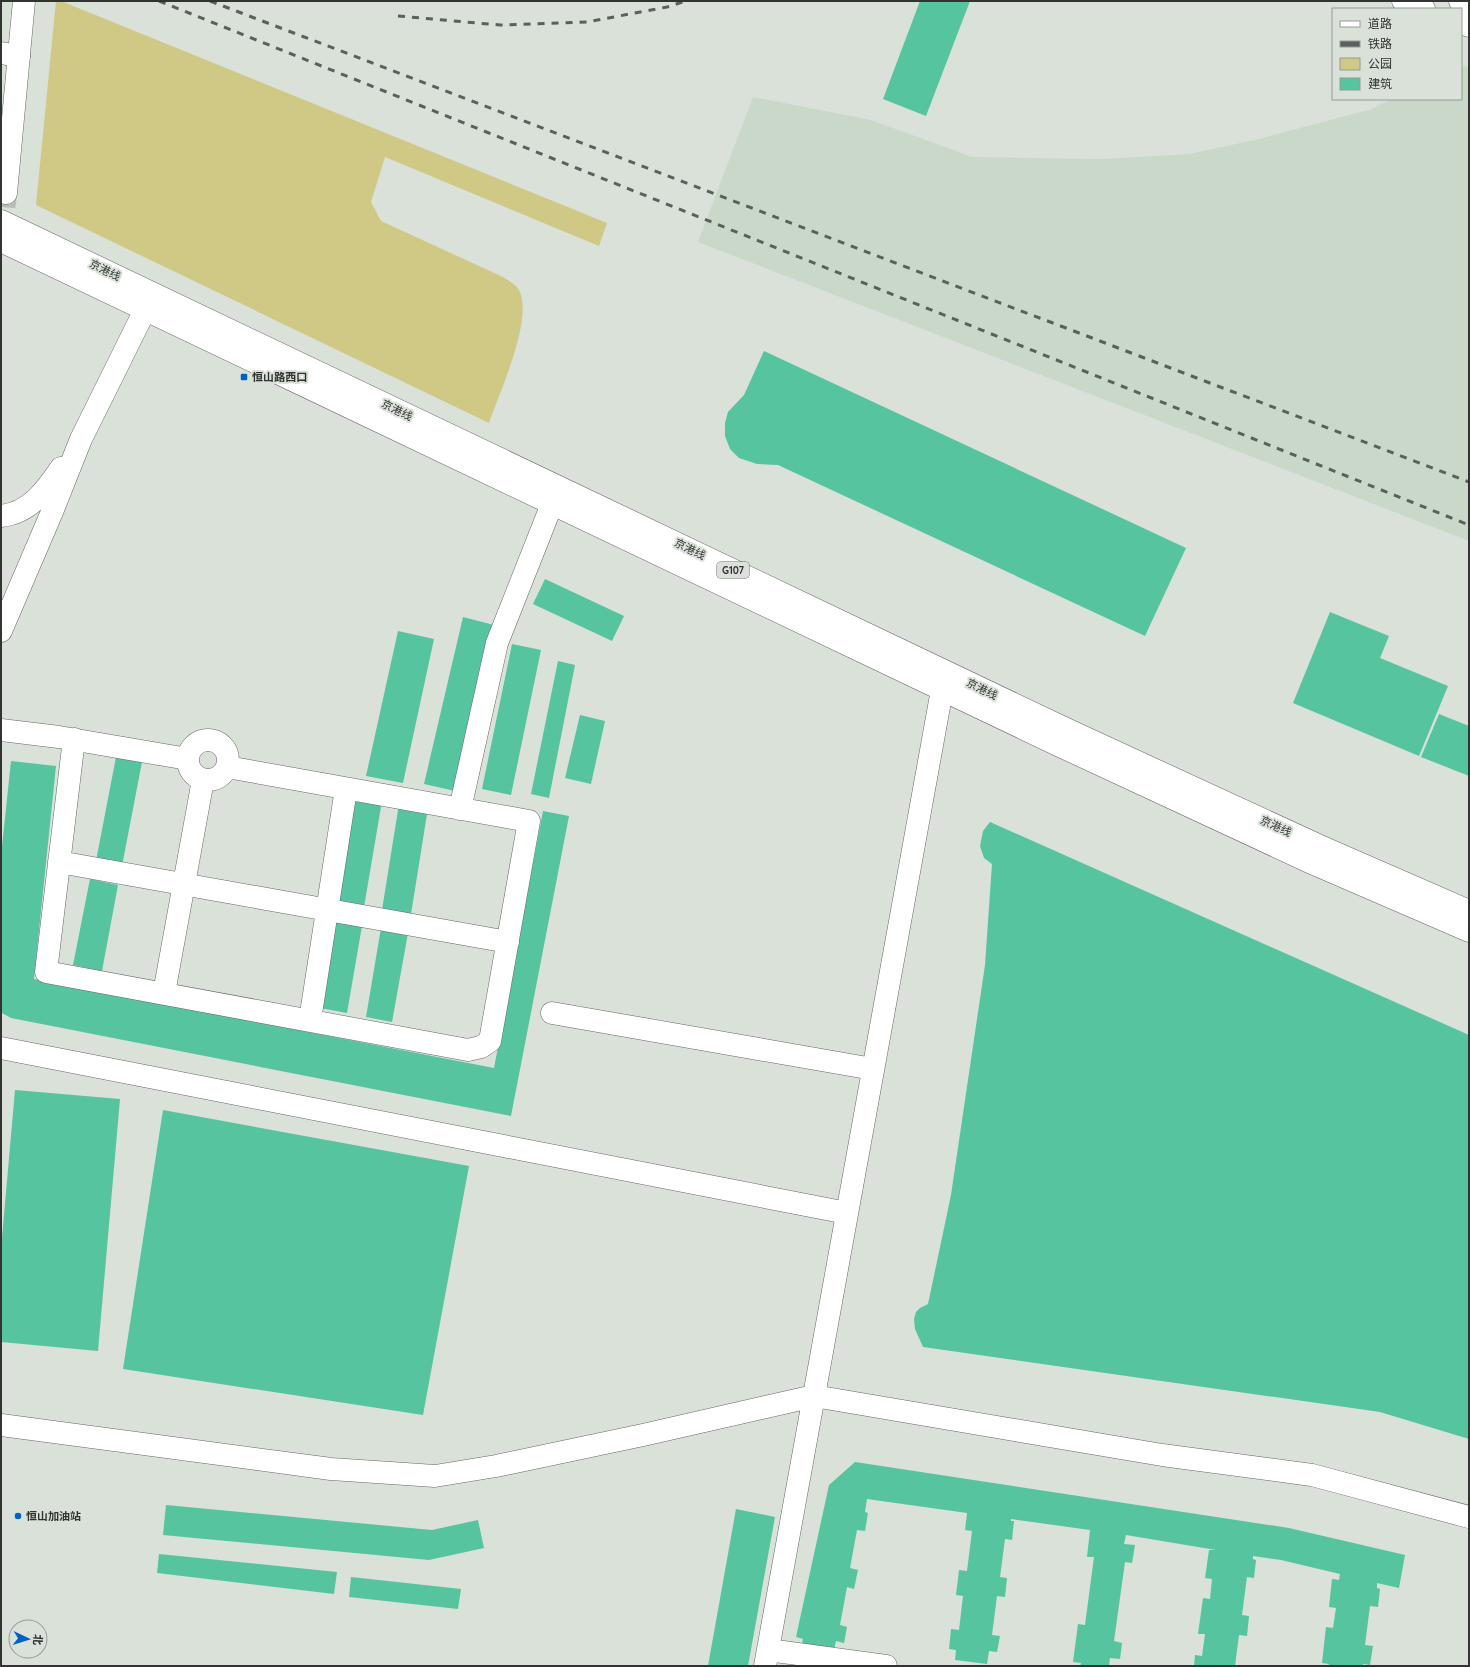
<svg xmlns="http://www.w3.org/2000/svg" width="1470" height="1667" font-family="Quicksand,'Noto Sans SC',sans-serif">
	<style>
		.built { fill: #cad8ca }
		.green { fill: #d0c885 }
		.building { fill: #56c49f }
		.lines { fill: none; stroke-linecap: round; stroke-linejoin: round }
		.major-tunnel { stroke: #b7beb7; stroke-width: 22; stroke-dasharray: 22 11; stroke-linecap: butt }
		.minor-casing { stroke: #626962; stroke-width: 23 }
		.major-casing { stroke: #626962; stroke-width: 23 }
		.highway-casing { stroke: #626962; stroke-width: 23 }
		.minor { stroke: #fff; stroke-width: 22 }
		.major { stroke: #fff; stroke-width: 22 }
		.highway { stroke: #fff; stroke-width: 22 }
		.rail { stroke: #5c605c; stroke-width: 3; stroke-dasharray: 7 7; stroke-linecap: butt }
		.poi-dot { fill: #015fc8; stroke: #d9e1d9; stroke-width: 1.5 }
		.labels { text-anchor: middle; stroke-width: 4; stroke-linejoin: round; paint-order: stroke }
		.shield { fill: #d9e1d9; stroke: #636863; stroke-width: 1 }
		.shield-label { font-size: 10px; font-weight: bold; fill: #313431 }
		.street-label { font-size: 11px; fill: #313431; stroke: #d9e1d9 }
		.poi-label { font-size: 11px; font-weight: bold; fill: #313431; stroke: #d9e1d9; text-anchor: start }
	</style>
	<rect width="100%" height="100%" fill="#d9e1d9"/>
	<!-- built -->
	<path class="built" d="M 1461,64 L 1469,68 L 1469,541 L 698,242 L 753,97 L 871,120 L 972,157 L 1101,159 L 1190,154 L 1259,139 L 1372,109 L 1391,99 L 1461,99 Z"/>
	<!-- green -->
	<path class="green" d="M 56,1 L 61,1 L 607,223 L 599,246 L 385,157 L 371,202 L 381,221 L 503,277 C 507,280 517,285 519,290 C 534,319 499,393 489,423 L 36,205 Z"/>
	<!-- building -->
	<path class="building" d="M 920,1 L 970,1 L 926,116 L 883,99 Z
		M 764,351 L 1186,548 L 1145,636 L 778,465 L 757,464 L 739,458 L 730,449 L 725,436 L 725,423 L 728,412 L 744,395 Z
		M 545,579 L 624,616 L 612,641 L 533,604 Z
		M 1330,612 L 1389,636 L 1380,658 L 1448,686 L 1419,756 L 1293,703 Z
		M 463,617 L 494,625 L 455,791 L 424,784 Z
		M 398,631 L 434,639 L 403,783 L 366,776 Z
		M 512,644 L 541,650 L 511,795 L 482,789 Z
		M 558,661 L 575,665 L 549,798 L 531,794 Z
		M 1439,714 L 1469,726 L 1469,776 L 1421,757 Z
		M 580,715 L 605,721 L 591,784 L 565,778 Z
		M 116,757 L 142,762 L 122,866 L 96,861 Z
		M 11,761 L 56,766 L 34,979 L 494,1068 L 543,811 L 569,816 L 511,1116 L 11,1018 L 2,1013 L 1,856 Z
		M 356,796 L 382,801 L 364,907 L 338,903 Z
		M 399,804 L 428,808 L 411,914 L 382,910 Z
		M 990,822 L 1469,1035 L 1469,1439 L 1380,1412 L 923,1347 L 915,1329 L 914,1319 L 916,1312 L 920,1308 L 928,1304 L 951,1195 L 985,965 L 992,864 L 984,858 L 980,846 L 983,831 Z
		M 90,879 L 118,885 L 102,971 L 73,965 Z
		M 336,921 L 362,926 L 347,1013 L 320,1008 Z
		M 381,928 L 408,933 L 392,1022 L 366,1017 Z
		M 15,1090 L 120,1099 L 98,1351 L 1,1342 L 1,1249 Z
		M 163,1110 L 469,1166 L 423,1415 L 123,1369 Z
		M 855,1462 L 1289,1528 L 1405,1555 L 1399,1588 L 1377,1583 L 1377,1588 L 1380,1589 L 1378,1607 L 1370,1606 L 1365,1645 L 1373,1646 L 1370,1665 L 1363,1664 L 1363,1666 L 1328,1666 L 1329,1664 L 1322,1663 L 1326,1627 L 1333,1628 L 1336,1608 L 1329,1607 L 1332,1579 L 1339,1580 L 1340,1574 L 1281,1560 L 1253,1556 L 1253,1559 L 1256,1560 L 1254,1578 L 1247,1577 L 1242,1615 L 1249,1616 L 1247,1636 L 1239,1635 L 1235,1666 L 1194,1666 L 1195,1655 L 1202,1656 L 1205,1634 L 1198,1634 L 1203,1598 L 1210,1599 L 1212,1579 L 1205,1578 L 1209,1550 L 1216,1550 L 1126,1535 L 1124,1544 L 1135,1545 L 1132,1563 L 1125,1562 L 1114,1641 L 1122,1643 L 1120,1659 L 1110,1658 L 1109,1666 L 1080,1666 L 1081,1663 L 1073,1662 L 1078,1624 L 1085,1625 L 1094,1557 L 1087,1557 L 1090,1530 L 1011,1519 L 1011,1521 L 1014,1521 L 1012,1540 L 1005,1539 L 1000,1577 L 1007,1578 L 1005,1597 L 997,1596 L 992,1635 L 1000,1636 L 997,1652 L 989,1651 L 987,1664 L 955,1660 L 956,1650 L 949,1649 L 951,1629 L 959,1630 L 963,1596 L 956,1595 L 959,1570 L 967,1571 L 972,1531 L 965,1530 L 967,1513 L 867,1499 L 865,1512 L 868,1513 L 865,1531 L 857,1530 L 850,1568 L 858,1570 L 854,1589 L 847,1587 L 840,1625 L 847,1627 L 844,1643 L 836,1641 L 833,1654 L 801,1648 L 803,1639 L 796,1637 L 829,1485 Z
		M 166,1505 L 432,1530 L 478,1520 L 484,1548 L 429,1560 L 163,1535 Z
		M 736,1509 L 775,1517 L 748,1666 L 708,1666 Z
		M 159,1554 L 337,1572 L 334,1594 L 157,1573 Z
		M 351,1577 L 461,1589 L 458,1609 L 349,1597 Z"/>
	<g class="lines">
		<!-- major-tunnel -->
		<path class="major-tunnel" d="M 1,240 L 6,193"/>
		<defs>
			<path id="minor" d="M 1,53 L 19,56
				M 1,730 L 59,737 L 188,759
				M 74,739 L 46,972 L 468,1050 L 481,1047 L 490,1041 L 529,821 L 227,767
				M188 760a20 20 0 1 1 40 0a20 20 0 1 1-40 0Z
				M 460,809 L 497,643 L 552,504
				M 59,862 L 508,942
				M 164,993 L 203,780
				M 552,1013 L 873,1069
				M 310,1020 L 346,789
				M 1,1048 L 847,1213
				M 1,1425 L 331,1469 L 435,1476 L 496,1466 L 643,1435 L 814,1396 L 1162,1455 L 1312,1475 L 1469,1517
				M 768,1650 L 886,1666
				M 765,1666 L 942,690"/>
			<path id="major" d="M 1403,1 L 1424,9
				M 1460,1 L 1469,4
				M 1461,23 L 1469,26
				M 6,193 L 24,1
				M 1,516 C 30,513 46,490 61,468
				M 1,631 L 52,512 L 81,439 L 145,310"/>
			<path id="highway" d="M 1,221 L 1066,729 L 1322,847 L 1469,911
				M 1,241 L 1058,745 L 1314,864 L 1469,931"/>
		</defs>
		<!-- minor casing -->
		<use href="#minor" class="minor-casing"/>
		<!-- major casing -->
		<use href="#major" class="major-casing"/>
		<!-- highway casing -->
		<use href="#highway" class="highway-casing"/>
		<!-- minor -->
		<use href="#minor" class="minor"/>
		<!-- major -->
		<use href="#major" class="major"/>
		<!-- highway -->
		<use href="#highway" class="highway"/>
		<!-- rail -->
		<path class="rail" d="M 159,1 L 1469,525
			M 210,1 L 1469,482
			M 398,16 L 500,25 L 587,22 L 667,7 L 686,1"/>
	</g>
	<!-- markers -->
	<g class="poi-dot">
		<rect x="240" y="373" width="8" height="8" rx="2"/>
		<circle cx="18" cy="1516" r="4"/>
	</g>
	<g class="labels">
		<!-- shield labels -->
		<rect class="shield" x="717" y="562" width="32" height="16" rx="3"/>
		<g class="shield-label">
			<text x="733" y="574">G107</text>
		</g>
		<!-- street labels -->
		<g class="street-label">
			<text transform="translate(105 270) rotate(26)" y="4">京港线</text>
			<text transform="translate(397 410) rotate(26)" y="4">京港线</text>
			<text transform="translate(690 549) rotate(26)" y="4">京港线</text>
			<text transform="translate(982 689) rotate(26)" y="4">京港线</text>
			<text transform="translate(1276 826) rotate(25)" y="4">京港线</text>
		</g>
		<!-- poi labels -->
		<g class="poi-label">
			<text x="252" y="381">恒山路西口</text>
			<text x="26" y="1520">恒山加油站</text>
		</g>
	</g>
	<!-- border -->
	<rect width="1470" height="1667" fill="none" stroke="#313431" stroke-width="4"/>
	<!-- legend -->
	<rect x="1332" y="8" width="130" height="92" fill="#d9e1d9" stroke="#969c96"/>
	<rect x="1340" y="21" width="20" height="6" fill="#ffffff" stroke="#969c96"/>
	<text x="1368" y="28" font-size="12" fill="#313431">道路</text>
	<rect x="1340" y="41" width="20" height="6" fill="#5c605c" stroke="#969c96"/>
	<text x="1368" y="48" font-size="12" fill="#313431">铁路</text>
	<rect x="1340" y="58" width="20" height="12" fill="#d0c885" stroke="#969c96"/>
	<text x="1368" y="68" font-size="12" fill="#313431">公园</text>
	<rect x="1340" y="78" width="20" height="12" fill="#56c49f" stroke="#969c96"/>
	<text x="1368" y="88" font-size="12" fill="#313431">建筑</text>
	<!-- north arrow -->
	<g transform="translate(28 1639) rotate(94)"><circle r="19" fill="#d9e1d9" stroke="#969c96"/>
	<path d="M0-3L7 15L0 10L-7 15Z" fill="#015fc8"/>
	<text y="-6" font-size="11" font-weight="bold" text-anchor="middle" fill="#313431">北</text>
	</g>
</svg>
